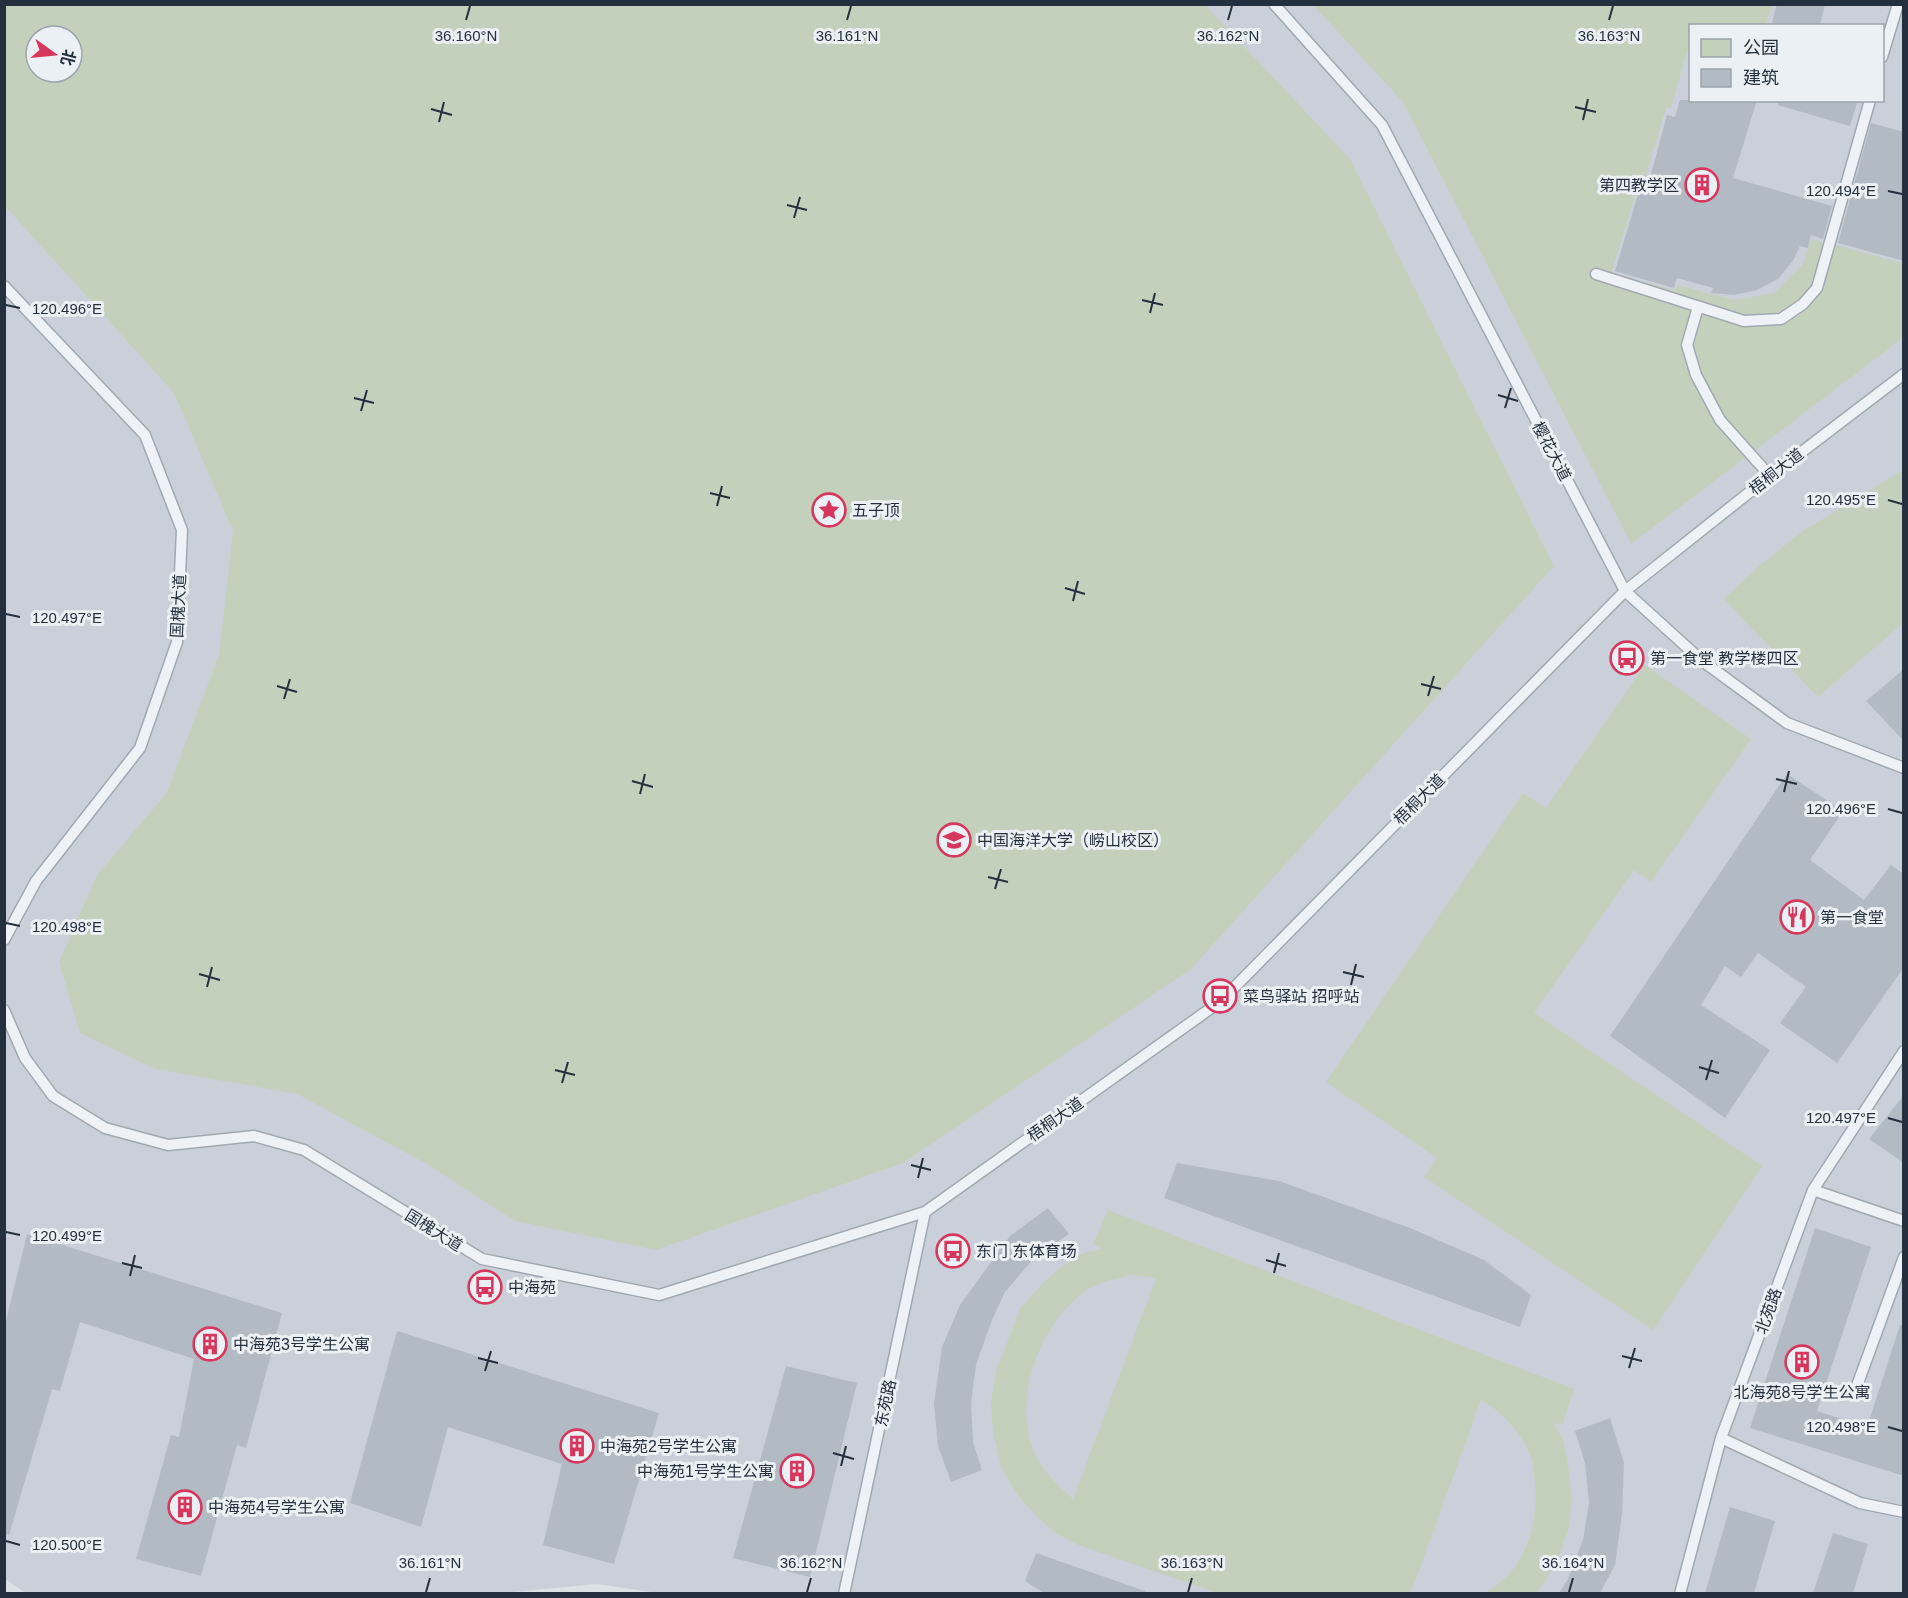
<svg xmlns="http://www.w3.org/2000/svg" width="1908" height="1598" font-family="Arial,'Noto Sans SC',sans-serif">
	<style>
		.built { fill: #c9d0d9; fill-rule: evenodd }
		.green { fill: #c3d1bc; fill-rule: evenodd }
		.building { fill: #b2bbc4 }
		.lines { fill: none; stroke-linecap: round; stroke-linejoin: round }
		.service-casing { stroke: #a0a8b1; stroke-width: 13 }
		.service { stroke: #eef1f5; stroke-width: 10 }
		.ticks { fill: none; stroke: #24303e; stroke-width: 2 }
		.labels { text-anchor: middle; stroke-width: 6; stroke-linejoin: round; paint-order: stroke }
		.poi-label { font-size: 16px; fill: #24303e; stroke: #ebf0f5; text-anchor: start }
		.street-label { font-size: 16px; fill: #24303e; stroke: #ebf0f5 }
		.ticks-label { font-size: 15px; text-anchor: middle; fill: #24303e; stroke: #ebf0f5; stroke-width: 6; stroke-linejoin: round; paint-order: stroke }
	</style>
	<rect width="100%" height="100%" fill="#dbe1e7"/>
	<!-- built -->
	<path class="built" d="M 4,5 L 1903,5 L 1903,1593 L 665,1594 L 597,1584 L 491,1594 L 27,1594 L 5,1579 ZM 1690,26 L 1882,26 L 1882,100 L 1690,100 ZM 36,36 L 72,36 L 72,72 L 36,72 Z"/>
	<!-- green -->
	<path class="green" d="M 4,5 L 1205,5 L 1350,159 L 1554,566 L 1191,969 L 903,1163 L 656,1250 L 515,1221 L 425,1163 L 297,1094 L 155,1069 L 80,1033 L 59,962 L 97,875 L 166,794 L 219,655 L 233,531 L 174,393 L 5,206 ZM 36,36 L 72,36 L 72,72 L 36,72 Z
		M 1313,5 L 1772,5 L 1766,25 L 1690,26 L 1690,41 L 1671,108 L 1666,108 L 1643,184 L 1639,183 L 1611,273 L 1676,291 L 1677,285 L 1734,300 L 1775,293 L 1802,265 L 1811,239 L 1903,263 L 1903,338 L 1631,544 L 1403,102 Z
		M 1903,470 L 1903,623 L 1818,697 L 1724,599 L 1760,565 L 1803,531 Z
		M 1645,665 L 1751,739 L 1651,882 L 1634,870 L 1534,1013 L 1762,1166 L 1653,1330 L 1424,1177 L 1437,1158 L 1326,1082 L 1523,793 L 1546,808 Z
		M 1108,1210 L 1574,1389 L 1562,1425 L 1554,1423 C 1563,1436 1566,1450 1568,1466 C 1577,1517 1567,1551 1537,1593 L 1486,1593 C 1500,1583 1513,1573 1521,1557 C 1537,1529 1539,1489 1531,1458 C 1525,1436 1501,1411 1481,1400 L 1411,1593 L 1217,1593 L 1078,1545 L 1056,1533 L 1036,1516 L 1017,1494 L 1001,1467 L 993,1432 L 991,1402 L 997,1368 L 1020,1309 L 1041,1285 L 1061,1267 L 1083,1253 L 1103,1249 L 1093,1244 ZM 1132,1275 L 1156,1278 L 1073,1499 C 1060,1487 1045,1474 1037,1458 C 1010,1404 1038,1326 1084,1292 C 1098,1282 1116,1279 1132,1275 Z"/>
	<!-- building -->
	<path class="building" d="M 1777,4 L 1825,4 L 1820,26 L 1771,26 Z
		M 1680,100 L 1757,100 L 1733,178 L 1832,206 L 1823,239 L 1811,235 L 1808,248 L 1800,246 L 1794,259 L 1778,279 L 1757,290 L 1734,295 L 1711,293 L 1713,288 L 1677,278 L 1674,288 L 1615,271 L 1639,191 L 1646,193 L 1667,115 L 1675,117 Z
		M 1778,100 L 1858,100 L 1850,126 L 1778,105 Z
		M 1871,123 L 1904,132 L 1904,261 L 1838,243 Z
		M 1904,669 L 1904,741 L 1866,701 Z
		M 1787,774 L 1843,811 L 1810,860 L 1864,900 L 1891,865 L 1904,874 L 1904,967 L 1837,1063 L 1780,1023 L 1806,987 L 1758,953 L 1741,977 L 1725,966 L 1701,1005 L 1770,1050 L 1725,1118 L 1610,1036 Z
		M 1904,1095 L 1904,1163 L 1869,1139 Z
		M 1177,1163 L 1279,1181 L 1410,1228 L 1484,1260 L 1531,1295 L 1520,1327 L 1164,1198 Z
		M 1048,1208 L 1069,1234 L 1034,1258 L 1005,1292 L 992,1320 L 976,1365 L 971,1402 L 973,1442 L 982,1470 L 951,1482 L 938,1446 L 934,1403 L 942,1347 L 960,1305 L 1010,1236 Z
		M 1815,1228 L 1871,1247 L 1817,1411 L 1867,1427 L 1900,1325 L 1904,1325 L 1904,1476 L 1750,1428 Z
		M 27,1234 L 282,1313 L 246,1448 L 237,1445 L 201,1576 L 136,1559 L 171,1435 L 179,1437 L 194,1359 L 80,1322 L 60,1391 L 52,1389 L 9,1535 L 4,1534 L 4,1329 Z
		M 397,1331 L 659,1413 L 614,1564 L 543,1545 L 562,1464 L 448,1427 L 421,1527 L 350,1503 Z
		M 786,1366 L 857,1383 L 810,1577 L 733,1558 Z
		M 1610,1418 L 1624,1463 L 1622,1514 L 1615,1565 L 1600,1593 L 1559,1593 L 1568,1579 L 1583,1540 L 1589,1503 L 1585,1463 L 1575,1431 Z
		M 1730,1507 L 1775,1521 L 1754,1593 L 1705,1593 Z
		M 1833,1533 L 1868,1544 L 1853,1593 L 1813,1593 Z
		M 1036,1553 L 1145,1591 L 1145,1593 L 1044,1593 L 1025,1581 Z"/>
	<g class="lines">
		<defs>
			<path id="service" d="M 1274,4 L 1382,125 L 1625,591 L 1701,660 L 1787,723 L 1904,768
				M 1882,57 L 1898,4
				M 1596,274 L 1744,321 L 1781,319 L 1803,304 L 1817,288 L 1870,100
				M 4,286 L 145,435 L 182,530 L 177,642 L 140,748 L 36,881 L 4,940
				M 1698,307 L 1687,345 L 1696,375 L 1720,420 L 1770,476
				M 4,1010 L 25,1058 L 53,1096 L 105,1128 L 168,1145 L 254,1136 L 304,1150 L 482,1259 L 659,1295 L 925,1212 L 1221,1001 L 1625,591 L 1770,476 L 1904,374
				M 1813,1190 L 1904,1221
				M 1854,1394 L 1904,1257
				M 1721,1438 L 1860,1503 L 1904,1512
				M 844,1594 L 925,1212
				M 1680,1594 L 1721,1438 L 1813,1190 L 1904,1051"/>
		</defs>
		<!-- service casing -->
		<use href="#service" class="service-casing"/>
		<!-- service -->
		<use href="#service" class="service"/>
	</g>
	<!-- ticks -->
	<path class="ticks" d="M 466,20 L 470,6M 847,20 L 851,6M 1228,20 L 1232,6M 1609,20 L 1613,6M 1575,107 L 1596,112M 431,109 L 452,115M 1583,120 L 1588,99M 439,122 L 444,102M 1888,191 L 1902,194M 787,205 L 807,210M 794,218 L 800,197M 1142,300 L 1163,305M 6,305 L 20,308M 1150,313 L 1155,293M 1498,395 L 1518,401M 354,398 L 374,403M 1505,408 L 1511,388M 361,411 L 367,390M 710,493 L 730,498M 1888,500 L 1902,504M 717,506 L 722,486M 1065,588 L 1085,594M 1073,601 L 1078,581M 6,614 L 20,617M 1421,684 L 1441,689M 277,686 L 297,692M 1428,696 L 1434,676M 284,699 L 290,679M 1776,779 L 1797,784M 632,781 L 653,787M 1784,792 L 1789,771M 640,794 L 645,774M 1888,809 L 1902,813M 988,877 L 1008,882M 995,889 L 1001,869M 6,923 L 20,926M 1343,972 L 1364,977M 199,974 L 220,980M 1351,985 L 1356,964M 207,987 L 212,967M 1699,1067 L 1719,1073M 555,1070 L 575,1075M 1706,1080 L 1712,1060M 562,1083 L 568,1062M 1888,1118 L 1902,1122M 911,1165 L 931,1170M 918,1178 L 923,1158M 6,1232 L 20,1235M 1266,1260 L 1286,1266M 122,1263 L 142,1268M 1274,1273 L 1279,1253M 130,1276 L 135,1255M 1622,1356 L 1642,1361M 478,1358 L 498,1363M 1629,1368 L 1635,1348M 485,1371 L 491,1351M 1888,1427 L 1902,1431M 833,1453 L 854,1459M 841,1466 L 846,1446M 6,1541 L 20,1545M 426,1592 L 430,1578M 807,1592 L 811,1578M 1188,1592 L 1192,1578M 1569,1592 L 1573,1578"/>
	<!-- icons -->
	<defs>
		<symbol id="building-ring" viewBox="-11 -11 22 22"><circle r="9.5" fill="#ebf0f5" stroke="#d7365d" stroke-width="1.5"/><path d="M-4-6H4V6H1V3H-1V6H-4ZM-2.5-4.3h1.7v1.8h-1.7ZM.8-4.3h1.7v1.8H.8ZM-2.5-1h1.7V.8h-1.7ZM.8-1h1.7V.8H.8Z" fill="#d7365d"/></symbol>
		<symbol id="sight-ring" viewBox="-11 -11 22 22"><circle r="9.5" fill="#ebf0f5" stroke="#d7365d" stroke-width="1.5"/><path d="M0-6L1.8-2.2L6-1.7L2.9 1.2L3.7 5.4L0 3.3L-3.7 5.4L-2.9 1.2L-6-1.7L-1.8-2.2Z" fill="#d7365d"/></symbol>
		<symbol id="bus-ring" viewBox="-11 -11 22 22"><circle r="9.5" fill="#ebf0f5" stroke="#d7365d" stroke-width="1.5"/><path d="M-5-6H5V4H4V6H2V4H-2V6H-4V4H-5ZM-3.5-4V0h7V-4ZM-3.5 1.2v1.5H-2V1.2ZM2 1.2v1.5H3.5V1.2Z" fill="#d7365d"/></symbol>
		<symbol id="university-ring" viewBox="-11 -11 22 22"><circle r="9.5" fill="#ebf0f5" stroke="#d7365d" stroke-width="1.5"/><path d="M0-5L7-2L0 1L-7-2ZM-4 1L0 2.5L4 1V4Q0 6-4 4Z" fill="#d7365d"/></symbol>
		<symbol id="restaurant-ring" viewBox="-11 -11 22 22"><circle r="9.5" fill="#ebf0f5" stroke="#d7365d" stroke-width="1.5"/><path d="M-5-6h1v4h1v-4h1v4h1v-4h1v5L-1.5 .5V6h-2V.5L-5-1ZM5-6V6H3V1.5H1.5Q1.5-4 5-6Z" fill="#d7365d"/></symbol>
	</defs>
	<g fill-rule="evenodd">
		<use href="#building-ring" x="1683" y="166" width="38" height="38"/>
		<use href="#sight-ring" x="810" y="491" width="38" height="38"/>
		<use href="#bus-ring" x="1608" y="639" width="38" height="38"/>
		<use href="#university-ring" x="935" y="821" width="38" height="38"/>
		<use href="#restaurant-ring" x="1778" y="898" width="38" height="38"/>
		<use href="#bus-ring" x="1201" y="977" width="38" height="38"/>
		<use href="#bus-ring" x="934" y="1232" width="38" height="38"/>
		<use href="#bus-ring" x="466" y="1268" width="38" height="38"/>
		<use href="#building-ring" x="191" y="1325" width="38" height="38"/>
		<use href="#building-ring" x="1783" y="1343" width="38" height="38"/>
		<use href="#building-ring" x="558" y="1427" width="38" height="38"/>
		<use href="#building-ring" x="778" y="1452" width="38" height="38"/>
		<use href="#building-ring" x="166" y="1488" width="38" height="38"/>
	</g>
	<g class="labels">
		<!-- poi labels -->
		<g class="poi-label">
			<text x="1679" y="191" text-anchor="end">第四教学区</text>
			<text x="852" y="516">五子顶</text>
			<text x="1650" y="664">第一食堂 教学楼四区</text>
			<text x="977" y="846">中国海洋大学（崂山校区）</text>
			<text x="1820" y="923">第一食堂</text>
			<text x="1243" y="1002">菜鸟驿站 招呼站</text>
			<text x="976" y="1257">东门 东体育场</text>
			<text x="508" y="1293">中海苑</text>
			<text x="233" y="1350">中海苑3号学生公寓</text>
			<text x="1802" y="1398" text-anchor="middle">北海苑8号学生公寓</text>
			<text x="600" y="1452">中海苑2号学生公寓</text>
			<text x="774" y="1477" text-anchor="end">中海苑1号学生公寓</text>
			<text x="208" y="1513">中海苑4号学生公寓</text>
		</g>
		<!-- street labels -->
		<g class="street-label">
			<text transform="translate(1552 451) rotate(62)" y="6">樱花大道</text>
			<text transform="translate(1776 471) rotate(-38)" y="6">梧桐大道</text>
			<text transform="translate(178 606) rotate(-87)" y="6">国槐大道</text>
			<text transform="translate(1419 799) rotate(-45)" y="6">梧桐大道</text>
			<text transform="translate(1055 1119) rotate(-35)" y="6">梧桐大道</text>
			<text transform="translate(434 1230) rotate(32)" y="6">国槐大道</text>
			<text transform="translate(1768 1311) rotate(-70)" y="6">北苑路</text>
			<text transform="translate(885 1403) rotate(-78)" y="6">东苑路</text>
		</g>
	</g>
	<g class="ticks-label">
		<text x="466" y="41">36.160°N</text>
		<text x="847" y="41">36.161°N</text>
		<text x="1228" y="41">36.162°N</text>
		<text x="1609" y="41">36.163°N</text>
		<text x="1841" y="196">120.494°E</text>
		<text x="67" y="314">120.496°E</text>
		<text x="1841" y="505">120.495°E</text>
		<text x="67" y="623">120.497°E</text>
		<text x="1841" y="814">120.496°E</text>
		<text x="67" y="932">120.498°E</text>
		<text x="1841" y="1123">120.497°E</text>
		<text x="67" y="1241">120.499°E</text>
		<text x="1841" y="1432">120.498°E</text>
		<text x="67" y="1550">120.500°E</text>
		<text x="430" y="1568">36.161°N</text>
		<text x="811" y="1568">36.162°N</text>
		<text x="1192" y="1568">36.163°N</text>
		<text x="1573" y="1568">36.164°N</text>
	</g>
	<!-- border -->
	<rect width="1908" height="1598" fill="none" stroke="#24303e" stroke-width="12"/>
	<!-- legend -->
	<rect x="1689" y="24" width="195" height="78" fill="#ebf0f5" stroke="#9ba3ac" stroke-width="1.5"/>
	<rect x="1701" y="39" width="30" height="18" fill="#c3d1bc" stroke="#9ba3ac" stroke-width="1.5"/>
	<text x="1743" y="54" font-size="18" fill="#24303e">公园</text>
	<rect x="1701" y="69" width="30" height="18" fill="#b2bbc4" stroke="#9ba3ac" stroke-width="1.5"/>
	<text x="1743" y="84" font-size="18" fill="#24303e">建筑</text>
	<!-- north arrow -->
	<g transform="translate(54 54) rotate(105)"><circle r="28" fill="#ebf0f5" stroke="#9ba3ac" stroke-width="1.5"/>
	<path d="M0-4.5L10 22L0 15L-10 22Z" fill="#d7365d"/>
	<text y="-9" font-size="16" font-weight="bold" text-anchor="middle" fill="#24303e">北</text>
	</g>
</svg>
